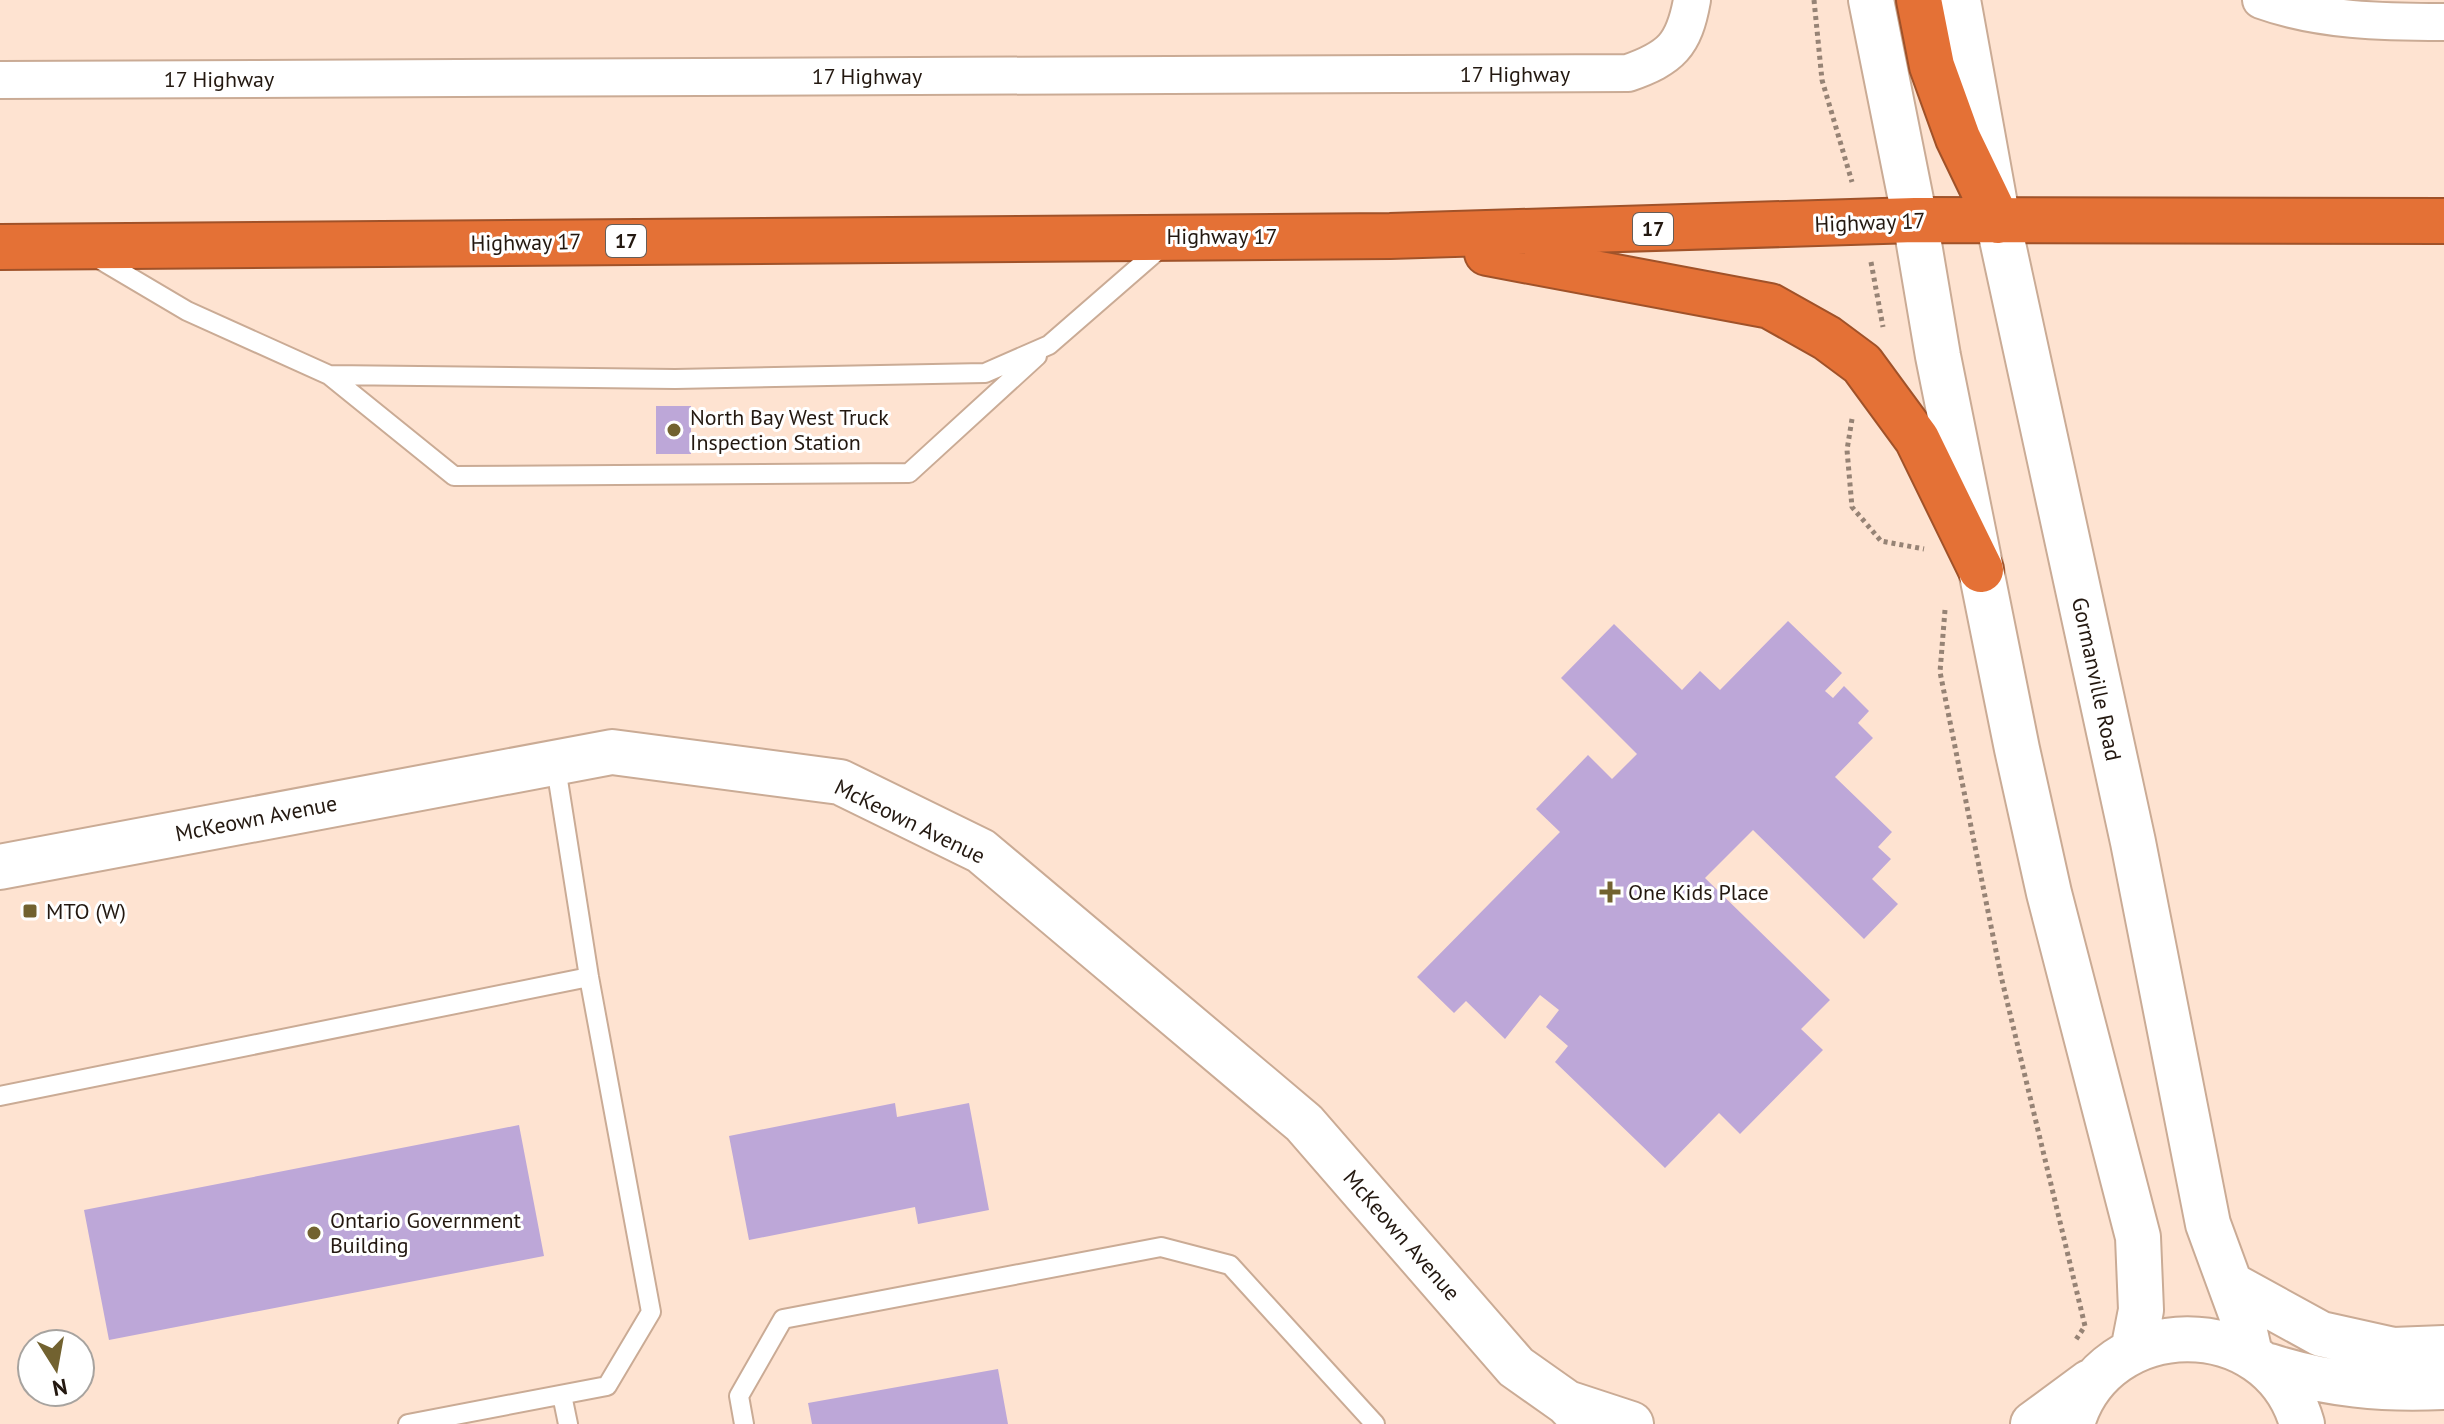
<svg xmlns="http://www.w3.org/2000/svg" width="2444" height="1424" font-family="'PT Sans',sans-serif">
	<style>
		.building { fill: #bda7d8 }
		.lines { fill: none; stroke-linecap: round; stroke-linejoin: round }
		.lane-casing { stroke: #caab95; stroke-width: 22 }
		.street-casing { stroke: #caab95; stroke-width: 40 }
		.secondary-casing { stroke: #caab95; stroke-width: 48 }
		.highway-casing { stroke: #a05229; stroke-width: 48 }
		.path { stroke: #968375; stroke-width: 5; stroke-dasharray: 4 4; stroke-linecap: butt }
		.lane { stroke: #fff; stroke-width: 18 }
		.street { stroke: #fff; stroke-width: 36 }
		.secondary { stroke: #fff; stroke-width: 44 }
		.highway { stroke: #e47136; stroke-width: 44 }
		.poi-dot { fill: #726230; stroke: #fff; stroke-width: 3 }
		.labels { text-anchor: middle; stroke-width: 6; stroke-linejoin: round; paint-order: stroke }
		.shield { fill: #fff; stroke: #655d58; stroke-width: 2 }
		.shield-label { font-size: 20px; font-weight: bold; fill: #231810 }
		.street-label { font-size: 22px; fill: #231810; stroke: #fff }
		.poi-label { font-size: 22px; fill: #231810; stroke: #fff; text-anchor: start }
	</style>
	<rect width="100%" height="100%" fill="#fee3d1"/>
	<!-- building -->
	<path class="building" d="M 656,406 L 691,406 L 691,454 L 656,454 Z
		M 1788,621 L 1842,673 L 1825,691 L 1833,698 L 1844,686 L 1869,711 L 1858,723 L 1873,738 L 1835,777 L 1892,832 L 1878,847 L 1891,859 L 1872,879 L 1898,904 L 1864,939 L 1753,830 L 1705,878 L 1830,1000 L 1801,1029 L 1823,1050 L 1740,1134 L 1719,1113 L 1665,1168 L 1555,1062 L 1568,1046 L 1546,1027 L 1559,1010 L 1540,995 L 1505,1039 L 1466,1001 L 1454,1013 L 1417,977 L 1560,832 L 1536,809 L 1588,755 L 1612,779 L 1637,754 L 1561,678 L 1614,624 L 1682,690 L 1700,671 L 1720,690 Z
		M 895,1103 L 897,1117 L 969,1103 L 989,1210 L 918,1224 L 915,1207 L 749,1240 L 729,1136 Z
		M 519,1125 L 544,1256 L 109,1340 L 84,1210 Z
		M 998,1369 L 1008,1424 L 812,1424 L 808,1403 Z"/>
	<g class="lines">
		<defs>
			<path id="lane" d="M 94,256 L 187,311 L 329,375 L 675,379 L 985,373 L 1049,345 L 1164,245
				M 329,375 L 454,476 L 909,473 L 1037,356
				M 0,1096 L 589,977
				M 562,1395 L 568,1424
				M 408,1424 L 607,1386 L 651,1312 L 589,977 L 555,761
				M 744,1424 L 739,1396 L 783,1319 L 1161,1247 L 1230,1265 L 1375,1424"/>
			<path id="street" d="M 2261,0 C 2319,21 2383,22 2444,22
				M 0,80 L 1628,73 C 1671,58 1684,45 1692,0"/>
			<path id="secondary" d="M 1871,0 L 1915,220 L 1938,356 L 2017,749 L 2049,893 L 2138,1237 L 2141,1310 L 2133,1351
				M 1958,0 L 1998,221 L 2133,842 L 2208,1224 L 2241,1314 L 2250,1354
				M 0,867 L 612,752 L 840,782 L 981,851 L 1304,1123 L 1516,1367 L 1567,1403 L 1587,1424
				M 2230,1284 L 2321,1334 L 2393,1350 L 2444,1348
				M 2269,1366 C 2329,1385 2382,1390 2444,1387
				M 1567,1403 L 1631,1424
				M 2033,1424 L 2090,1382
				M 2072,1424 C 2104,1312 2270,1310 2302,1424"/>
			<path id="highway" d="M 1919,0 L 1932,66 L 1958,138 L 1998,221
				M 0,247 L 1390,236 L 1915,220 L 2444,221
				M 1487,253 L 1770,306 L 1827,338 L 1862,364 L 1917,439 L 1981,570"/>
		</defs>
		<!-- lane casing -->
		<use href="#lane" class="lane-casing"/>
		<!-- street casing -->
		<use href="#street" class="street-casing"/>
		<!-- secondary casing -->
		<use href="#secondary" class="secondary-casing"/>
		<!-- highway casing -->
		<use href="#highway" class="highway-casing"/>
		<!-- path -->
		<path class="path" d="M 1814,0 L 1822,80 L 1852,182
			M 1871,262 L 1883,327
			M 1852,419 L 1847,450 L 1852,507 L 1881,541 L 1924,549
			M 1945,610 L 1940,672 L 2001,976 L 2085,1326 L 2075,1341"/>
		<!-- lane -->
		<use href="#lane" class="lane"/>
		<!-- street -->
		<use href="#street" class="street"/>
		<!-- secondary -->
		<use href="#secondary" class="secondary"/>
		<!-- highway -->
		<use href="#highway" class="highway"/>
	</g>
	<!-- markers -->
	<g class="poi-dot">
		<circle cx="674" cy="430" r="8"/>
		<path d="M1606 880h8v8h8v8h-8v8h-8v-8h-8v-8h8z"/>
		<rect x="22" y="903" width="16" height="16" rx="4"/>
		<circle cx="314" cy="1233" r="8"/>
	</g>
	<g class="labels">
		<!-- shield labels -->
		<g class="shield">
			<rect x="1633" y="213" width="40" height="32" rx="6"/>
			<rect x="606" y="225" width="40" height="32" rx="6"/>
		</g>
		<g class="shield-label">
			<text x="1653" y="236">17</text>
			<text x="626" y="248">17</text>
		</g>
		<!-- street labels -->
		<g class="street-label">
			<text x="1515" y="82">17 Highway</text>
			<text x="867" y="84">17 Highway</text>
			<text x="219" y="87">17 Highway</text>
			<text transform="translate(1870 222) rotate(-2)" y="8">Highway 17</text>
			<text x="1222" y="244">Highway 17</text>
			<text transform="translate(526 242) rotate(-1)" y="8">Highway 17</text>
			<text transform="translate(2097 679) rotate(78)" y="8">Gormanville Road</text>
			<text transform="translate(256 818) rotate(-11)" y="8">McKeown Avenue</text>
			<text transform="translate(910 821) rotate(26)" y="8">McKeown Avenue</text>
			<text transform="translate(1402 1235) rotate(49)" y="8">McKeown Avenue</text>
		</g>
		<!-- poi labels -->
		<g class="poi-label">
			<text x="690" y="425">North Bay West Truck<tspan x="690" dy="25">Inspection Station</tspan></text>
			<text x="1628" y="900">One Kids Place</text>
			<text x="46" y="919">MTO (W)</text>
			<text x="330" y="1228">Ontario Government<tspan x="330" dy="25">Building</tspan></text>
		</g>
	</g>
	<!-- north arrow -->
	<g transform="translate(56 1368) rotate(169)"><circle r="38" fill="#ffffff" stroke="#a7a39f" stroke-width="2"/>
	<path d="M0-6L14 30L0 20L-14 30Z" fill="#726230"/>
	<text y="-12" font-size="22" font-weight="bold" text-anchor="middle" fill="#231810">N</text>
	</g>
</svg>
